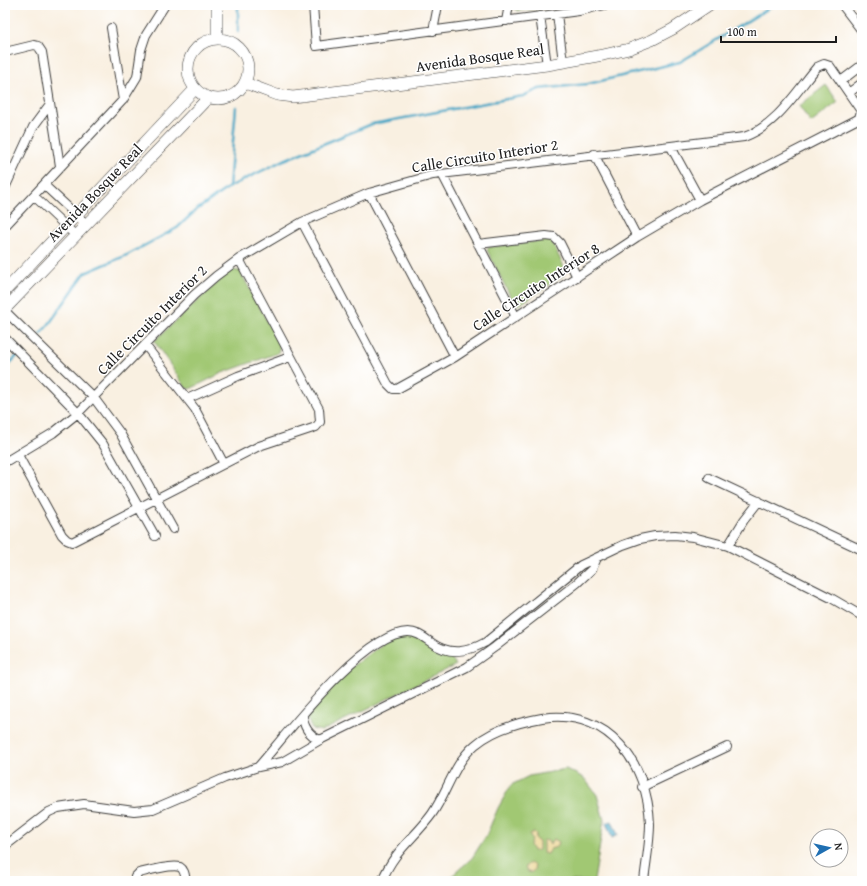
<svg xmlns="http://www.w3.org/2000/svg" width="867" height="886" font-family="'Gentium Book Plus',serif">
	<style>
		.green { fill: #a1c873; stroke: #5e7248 }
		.sand { fill: #eeda9e; stroke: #857b5d }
		.water { fill: #47a7c6; stroke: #326271 }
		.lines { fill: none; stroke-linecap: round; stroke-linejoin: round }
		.stream { stroke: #47a7c6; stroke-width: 2.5 }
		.street-casing { stroke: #3d3c3a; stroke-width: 10 }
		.secondary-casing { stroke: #3d3c3a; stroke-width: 12 }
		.street { stroke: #fff; stroke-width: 8 }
		.secondary { stroke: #fff; stroke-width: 11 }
		.labels { text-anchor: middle; stroke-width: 3; stroke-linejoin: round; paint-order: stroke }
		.street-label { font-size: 15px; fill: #1c1c1c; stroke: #fff }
	</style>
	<rect width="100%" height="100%" fill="#fff"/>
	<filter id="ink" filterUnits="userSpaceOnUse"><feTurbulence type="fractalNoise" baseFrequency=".025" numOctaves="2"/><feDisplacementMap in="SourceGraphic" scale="8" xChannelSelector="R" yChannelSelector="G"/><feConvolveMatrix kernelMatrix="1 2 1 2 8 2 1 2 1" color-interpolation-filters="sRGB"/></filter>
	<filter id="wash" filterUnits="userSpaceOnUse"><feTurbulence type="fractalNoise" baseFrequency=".012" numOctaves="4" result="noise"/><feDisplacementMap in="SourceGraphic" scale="16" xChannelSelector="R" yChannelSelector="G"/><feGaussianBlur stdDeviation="0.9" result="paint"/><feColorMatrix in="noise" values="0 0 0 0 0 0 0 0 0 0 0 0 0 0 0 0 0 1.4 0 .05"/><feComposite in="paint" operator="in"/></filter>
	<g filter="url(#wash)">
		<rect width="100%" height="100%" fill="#f9f0e1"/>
		<!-- green -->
		<path class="green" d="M 514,5 L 569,5 L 518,11 L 513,7 Z
			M 826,85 L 838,102 L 811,123 L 799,106 Z
			M 548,240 L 552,242 L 565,269 L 564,275 L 519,305 L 514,304 L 487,250 L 489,247 Z
			M 231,270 L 240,271 L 280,345 L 278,353 L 222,373 L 190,389 L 186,388 L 154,341 Z
			M 410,634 L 433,648 L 449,654 L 456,665 L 322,731 L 312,729 L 307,719 L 308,711 L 346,671 L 387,640 Z
			M 566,769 L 584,778 L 597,795 L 604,820 L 594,881 L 446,881 L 472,858 L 486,836 L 498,808 L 511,785 L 529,776 Z"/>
		<!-- sand -->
		<path class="sand" d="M 534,832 L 536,834 L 535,839 L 539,842 L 539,850 L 533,851 L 530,845 L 532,840 L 529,834 Z
			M 554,839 L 559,842 L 557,847 L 550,849 L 547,854 L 543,853 L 543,840 L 548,841 L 550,845 L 552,840 Z
			M525.5 868a4.5 4.5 0 1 1 9 0a4.5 4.5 0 1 1-9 0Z"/>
		<!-- water -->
		<path class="water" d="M 612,821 L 618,835 L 612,838 L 606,823 Z"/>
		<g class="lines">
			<!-- stream -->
			<path class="stream" d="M 238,32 L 238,5
				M 229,187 L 236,107
				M 40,334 L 49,324 L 85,273 L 127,255 L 177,228 L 195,211 L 229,187 L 284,160 L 372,124 L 523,96 L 539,89 L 588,84 L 680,62 L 774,5
				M 5,368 L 17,356"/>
		</g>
	</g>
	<g filter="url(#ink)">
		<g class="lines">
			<defs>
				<path id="street" d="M 313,5 L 316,46 L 579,11 L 605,5
					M 842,5 L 862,31
					M 557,14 L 563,62
					M 540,16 L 547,65
					M 506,21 L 509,5
					M 111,28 L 123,100
					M 433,31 L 438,5
					M 5,52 L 34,45 L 38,46 L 42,52 L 60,166
					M 841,81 L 862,65
					M 850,92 L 862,83
					M 671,147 L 700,200
					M 594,154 L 637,237
					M 442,174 L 516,317
					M 44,185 L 86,224
					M 5,188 L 33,127 L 50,104
					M 369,193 L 455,357
					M 34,196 L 75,235
					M 5,226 L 123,100 L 137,77 L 141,50 L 146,35 L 165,5
					M 478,244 L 546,236 L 554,237 L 560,243 L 577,277
					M 5,311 L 94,398 L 120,433 L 173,529
					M 5,338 L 78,413 L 103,444 L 155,536
					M 145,345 L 195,409 L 224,464
					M 187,399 L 238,376 L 290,357
					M 18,455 L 62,535 L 67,540 L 72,542 L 259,446 L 316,427 L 320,422 L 319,409 L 239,259
					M 5,462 L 53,433 L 78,413 L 194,295 L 216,276 L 239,259 L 302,222 L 369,193 L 433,175 L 744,137 C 776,126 796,92 817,67 L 824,64 L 830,66 L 861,111 L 859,118 L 856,120 L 700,200 L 637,237 L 455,357 L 397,389 L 393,389 L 388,384 L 302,222
					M 709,478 L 862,550
					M 728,546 L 744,520 L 759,501
					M 303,715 C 303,727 309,735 320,740
					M 258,767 C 286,735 364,632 408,632 C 418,632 424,638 432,643 C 450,656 468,652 486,642 L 581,565 L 623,545 L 640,539 L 655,536 L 675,535 L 693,537 L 728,546 L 831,598 L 862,616
					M 642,787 L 727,747
					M 5,846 L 49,812 L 58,808 L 84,804 L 134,811 L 153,809 L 225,778 L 258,767 L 282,762 L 320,740 L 467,667 L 495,647 L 577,583 L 592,569 L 597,558
					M 134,881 L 135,877 L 139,873 C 147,871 172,864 180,867 C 185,870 185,876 186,881
					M 382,881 C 394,850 414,839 432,814 C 448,791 453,764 475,745 C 492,730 520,722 542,718 C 608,708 648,763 650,824 C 650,843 646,862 644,881"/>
				<path id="secondary" d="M 217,38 L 217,5
					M188 69a30 30 0 1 1 60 0a30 30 0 1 1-60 0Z
					M 245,83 L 277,95 L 293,97 L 547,65 L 603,55 L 629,49 L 652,40 L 673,29 L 709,5
					M 5,291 L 195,89
					M 5,309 L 208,98"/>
			</defs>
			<!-- street casing -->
			<use href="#street" class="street-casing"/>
			<!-- secondary casing -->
			<use href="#secondary" class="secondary-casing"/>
			<!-- street -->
			<use href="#street" class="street"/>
			<!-- secondary -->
			<use href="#secondary" class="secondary"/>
		</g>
	</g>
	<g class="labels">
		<!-- street labels -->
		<g class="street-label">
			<text transform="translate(480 58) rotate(-8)" y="5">Avenida Bosque Real</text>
			<text transform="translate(485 156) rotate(-9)" y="5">Calle Circuito Interior 2</text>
			<text transform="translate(95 193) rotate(-46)" y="5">Avenida Bosque Real</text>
			<text transform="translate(536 287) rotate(-33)" y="5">Calle Circuito Interior 8</text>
			<text transform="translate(152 320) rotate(-45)" y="5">Calle Circuito Interior 2</text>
		</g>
	</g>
	<!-- margin -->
	<rect width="867" height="886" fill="none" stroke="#fff" stroke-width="20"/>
	<!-- north arrow -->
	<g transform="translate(829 848) rotate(82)"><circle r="19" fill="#ffffff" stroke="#a4a4a4"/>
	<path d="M0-3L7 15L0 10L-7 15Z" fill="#1f6fb2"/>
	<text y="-6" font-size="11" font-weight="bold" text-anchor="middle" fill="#1c1c1c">N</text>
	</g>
	<!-- scale -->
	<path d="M721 36v6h115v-6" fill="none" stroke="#1c1c1c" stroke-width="2"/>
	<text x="727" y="36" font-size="12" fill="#1c1c1c" stroke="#ffffff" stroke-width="3" paint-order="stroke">100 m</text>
</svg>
